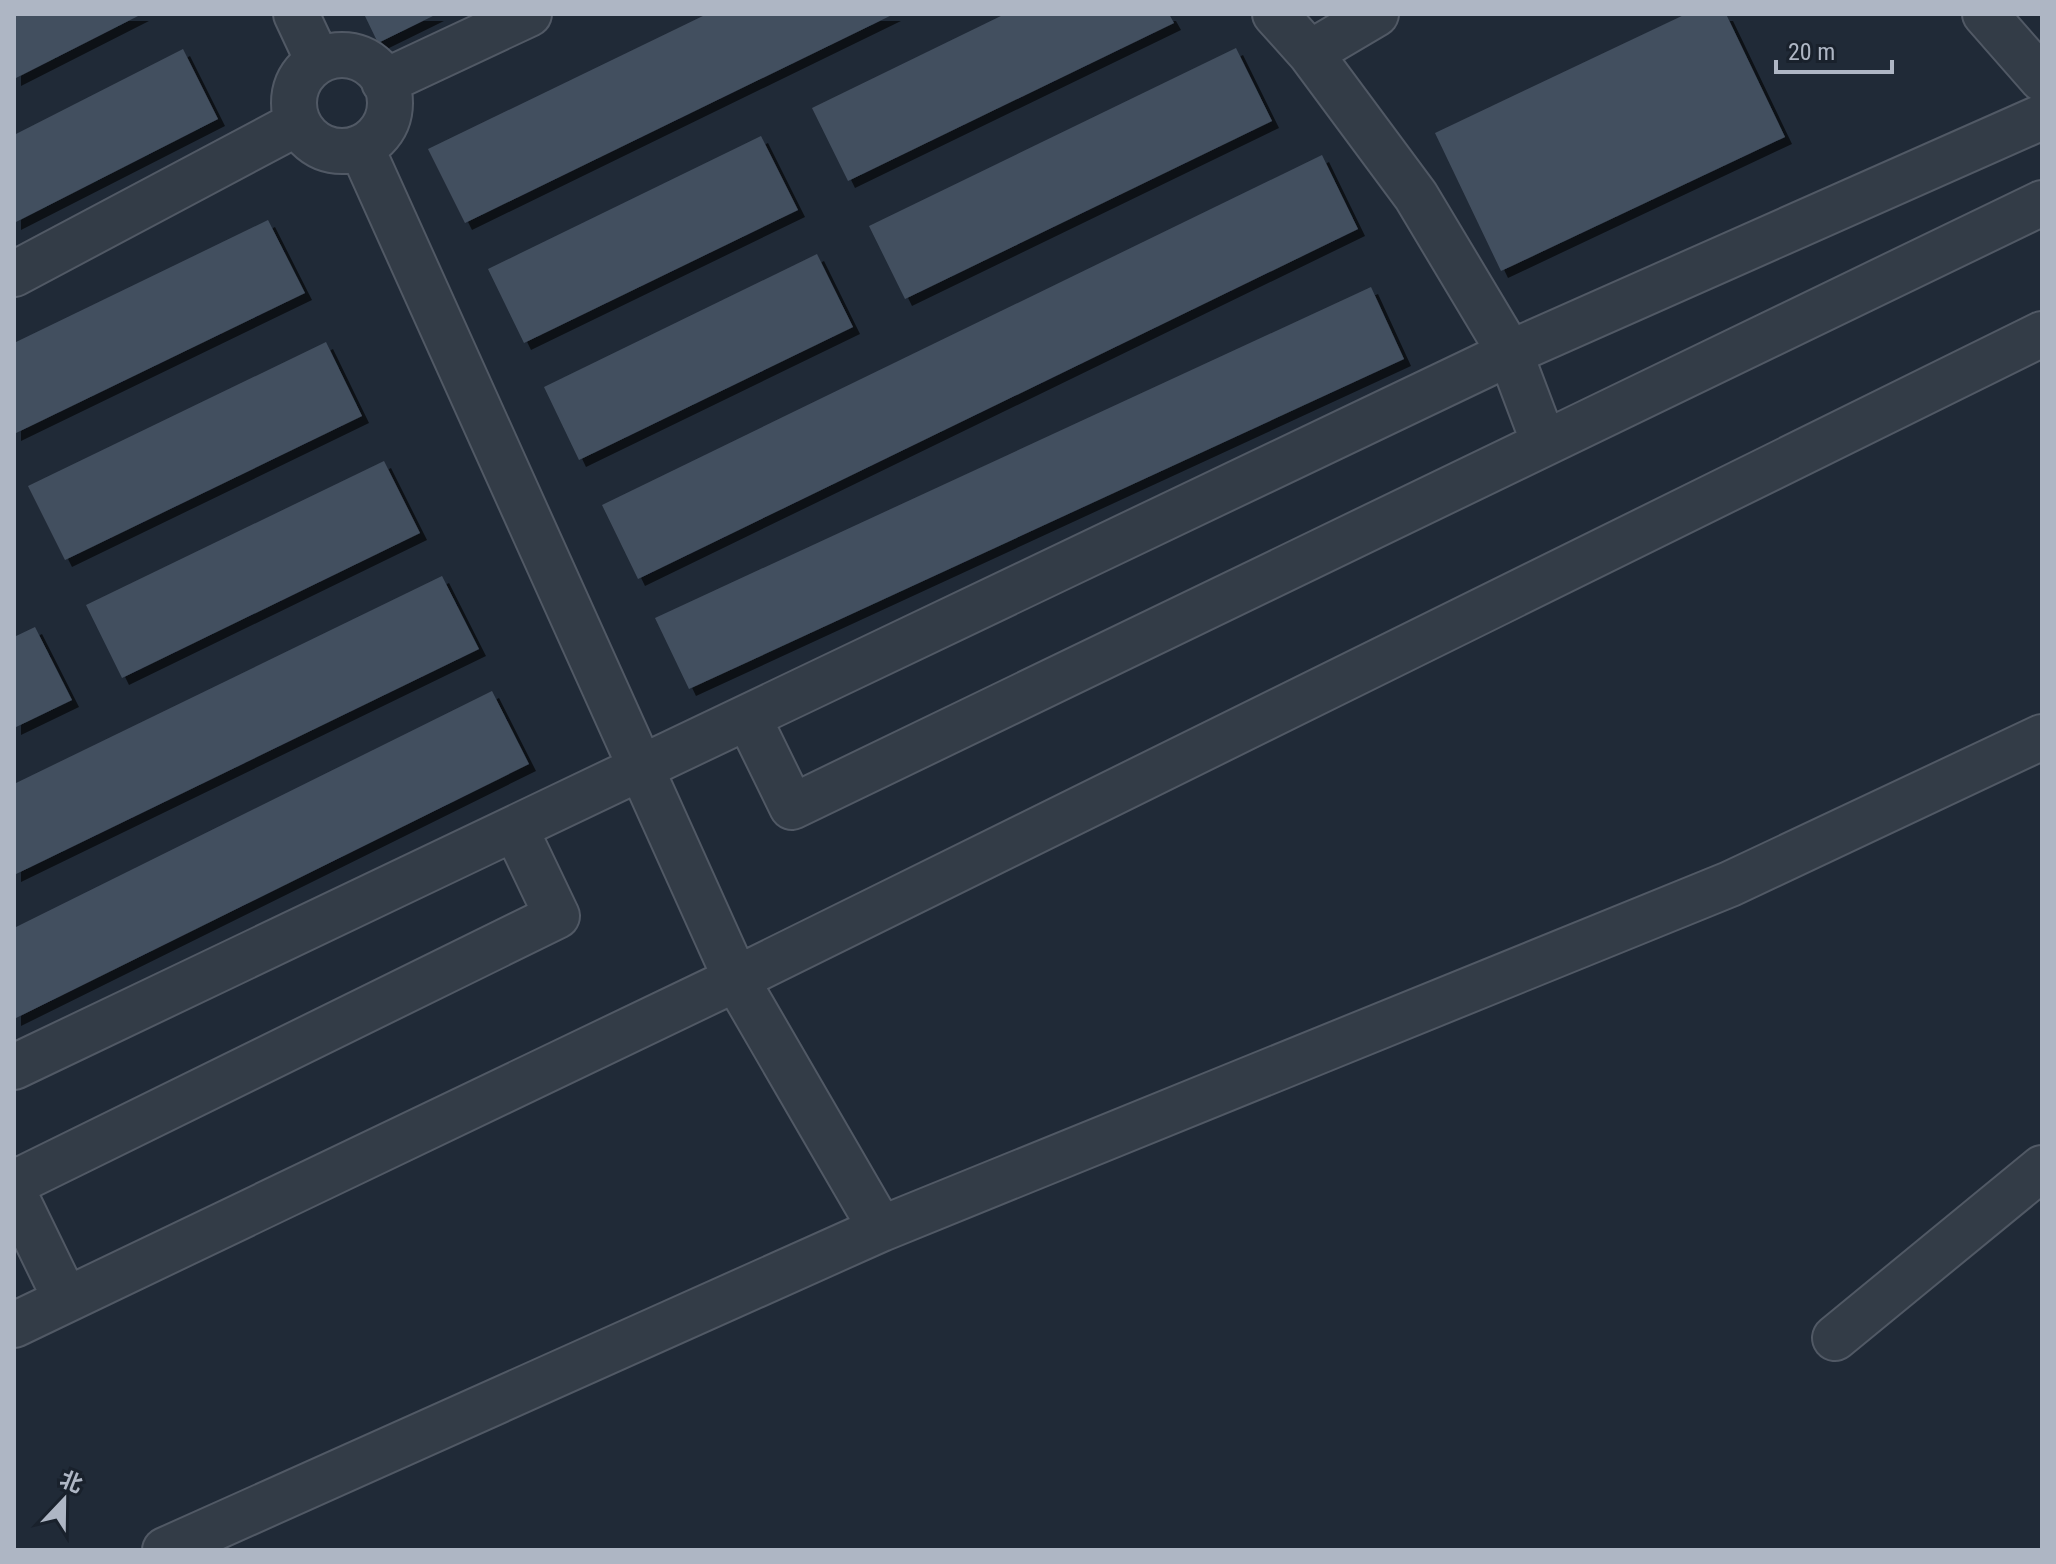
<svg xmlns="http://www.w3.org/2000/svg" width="2056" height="1564" font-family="'Roboto Condensed','Noto Sans SC',sans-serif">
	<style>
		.building { fill: #434f5f; filter: url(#shadow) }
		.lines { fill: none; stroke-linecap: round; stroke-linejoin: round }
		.street-casing { stroke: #515965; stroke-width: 48 }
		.street { stroke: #333c47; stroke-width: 44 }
	</style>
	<defs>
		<filter id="shadow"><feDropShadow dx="7" dy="7" stdDeviation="0" flood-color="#0009"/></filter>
	</defs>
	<rect width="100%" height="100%" fill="#202a37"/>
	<!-- building -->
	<path class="building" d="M 14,14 L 142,14 L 14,79 Z
		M 364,14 L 437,14 L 378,43 Z
		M 707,14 L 894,14 L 465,223 L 428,149 Z
		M 1005,14 L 1169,14 L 1174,23 L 848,181 L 812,108 Z
		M 1686,14 L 1726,14 L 1785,137 L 1501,271 L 1435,133 Z
		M 1236,48 L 1272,121 L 905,299 L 869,226 Z
		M 183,49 L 218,119 L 14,223 L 14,135 Z
		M 761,136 L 798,210 L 524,343 L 488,269 Z
		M 1322,155 L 1358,229 L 638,579 L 602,505 Z
		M 268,220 L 305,293 L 14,434 L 14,343 Z
		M 817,254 L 853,327 L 579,460 L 544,387 Z
		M 1371,287 L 1404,359 L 689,689 L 655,618 Z
		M 326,342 L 362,416 L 65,560 L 28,486 Z
		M 384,461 L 420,533 L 122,678 L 86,605 Z
		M 442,576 L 479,649 L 14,875 L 14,784 Z
		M 35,627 L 72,700 L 14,728 L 14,637 Z
		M 492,691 L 529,764 L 14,1019 L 14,928 Z"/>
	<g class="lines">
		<defs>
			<path id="street" d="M 296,14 L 318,61
				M 1275,14 L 1310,53 L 1416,196 L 1510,353 L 1544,443
				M 1985,14 L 2042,79
				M 1310,53 L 1376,14
				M294 103a48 48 0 1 1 96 0a48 48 0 1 1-96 0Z
				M 384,82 L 529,14
				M 361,147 L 736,979 L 881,1229
				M 14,274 L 298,123
				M 748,717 L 792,807 L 2042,203
				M 14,1067 L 1510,353 L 2042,117
				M 14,1183 L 557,916 L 515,828
				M 14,1193 L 66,1300
				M 14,1325 L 736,979 L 2042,334
				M 1835,1338 L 2042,1168
				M 165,1550 L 881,1229 L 1730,884 L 2042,737"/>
		</defs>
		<!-- street casing -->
		<use href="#street" class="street-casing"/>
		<!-- street -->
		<use href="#street" class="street"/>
	</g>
	<!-- border -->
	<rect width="2056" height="1564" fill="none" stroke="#aeb6c4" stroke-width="32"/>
	<!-- north arrow -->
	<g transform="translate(64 1500) rotate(22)" stroke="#19212c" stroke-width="6" paint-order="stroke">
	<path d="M0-6L14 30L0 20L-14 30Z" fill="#aeb6c4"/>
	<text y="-12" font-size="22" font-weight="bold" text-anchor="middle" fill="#aeb6c4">北</text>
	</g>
	<!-- scale -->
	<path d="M1776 60v12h116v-12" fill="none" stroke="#aeb6c4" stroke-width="4"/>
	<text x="1788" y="60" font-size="24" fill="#aeb6c4" stroke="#19212c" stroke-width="6" paint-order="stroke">20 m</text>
</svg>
